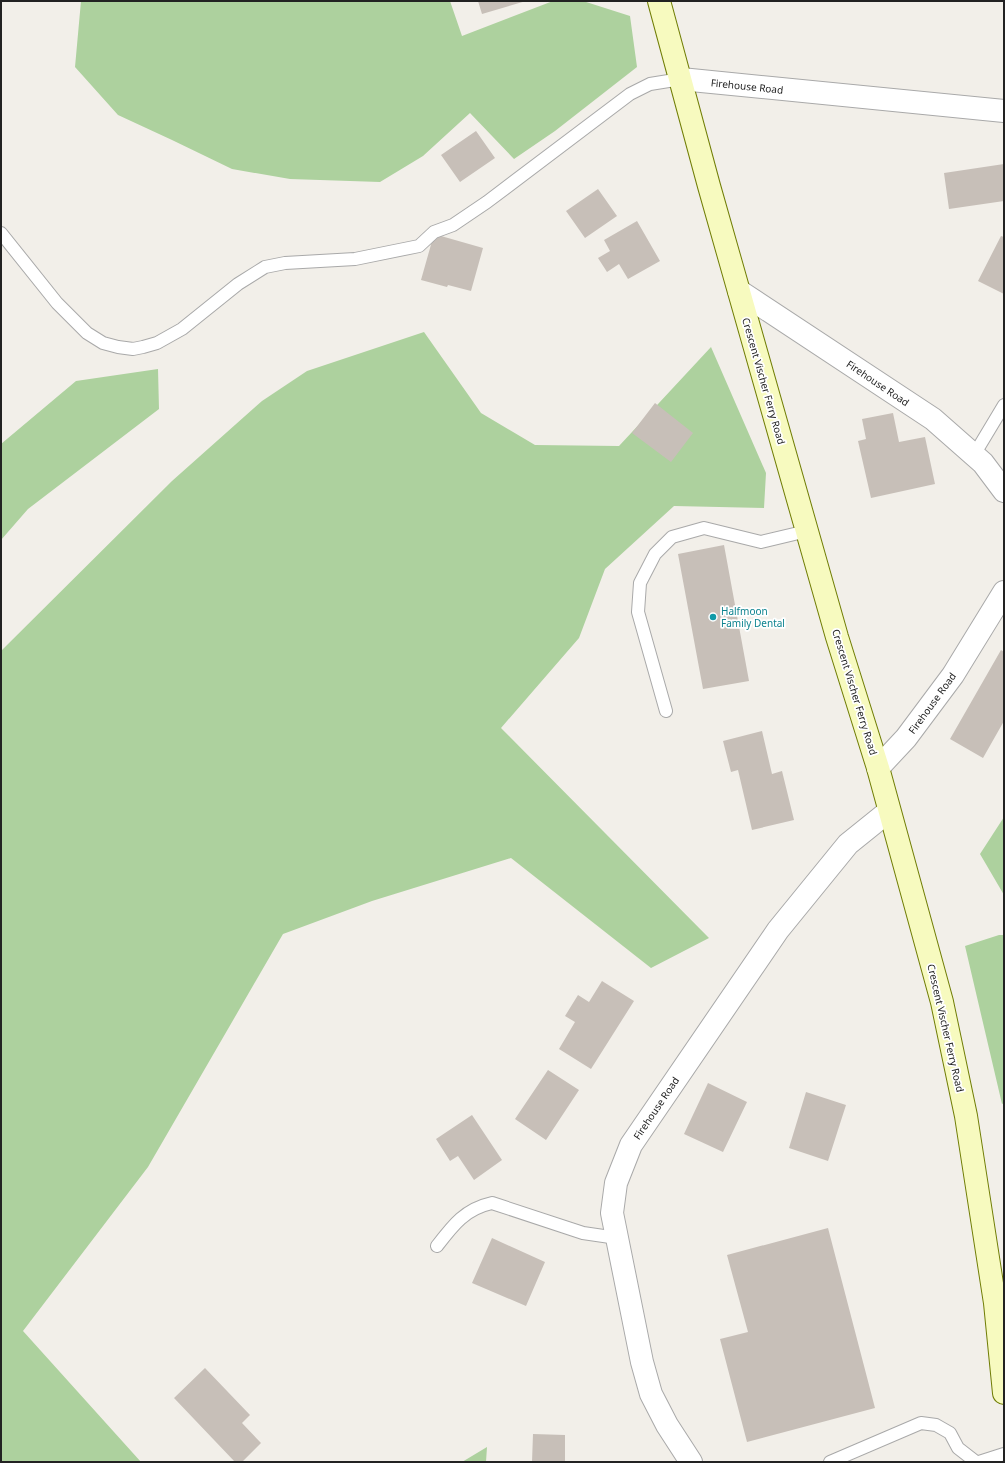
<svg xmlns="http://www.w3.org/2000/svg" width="1005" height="1463" font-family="'Noto Sans',sans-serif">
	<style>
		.forest { fill: #add19e }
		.building { fill: #c7bfb8 }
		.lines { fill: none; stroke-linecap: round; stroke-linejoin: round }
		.lane-casing { stroke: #a9a9a9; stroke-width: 14 }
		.street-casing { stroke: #a9a9a9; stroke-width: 24 }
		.secondary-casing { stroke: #707d05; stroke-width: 24 }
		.lane { stroke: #fff; stroke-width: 12 }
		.street { stroke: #fff; stroke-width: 22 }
		.secondary { stroke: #f7fabf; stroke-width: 22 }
		.culture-dot { fill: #0f9aa8; stroke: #fff; stroke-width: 1.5 }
		.labels { text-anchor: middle; stroke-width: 3.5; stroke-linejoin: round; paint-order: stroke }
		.street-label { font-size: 10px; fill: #222; stroke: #fff }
		.culture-label { font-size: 10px; fill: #0d838f; stroke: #fff; text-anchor: start }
	</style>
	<rect width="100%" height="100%" fill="#f2efe9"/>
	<!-- forest -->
	<path class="forest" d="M 81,1 L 450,1 L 462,36 L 553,1 L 583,1 L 630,16 L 637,67 L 555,131 L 514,159 L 470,113 L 423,156 L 380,182 L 290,179 L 232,169 L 172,140 L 118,115 L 75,67 Z
		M 424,332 L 481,413 L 535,445 L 619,446 L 711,347 L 766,473 L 764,508 L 674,506 L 605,569 L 579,638 L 501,728 L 709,938 L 651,968 L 511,858 L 372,901 L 283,934 L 148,1167 L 23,1331 L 141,1462 L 1,1462 L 1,651 L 172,481 L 262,401 L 307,371 Z
		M 158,369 L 159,409 L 28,509 L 1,540 L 1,444 L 76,381 Z
		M 1004,817 L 1004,895 L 980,854 Z
		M 999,935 L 1004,935 L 1004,1103 L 1002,1104 L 965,946 Z
		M 487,1447 L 486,1462 L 462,1462 Z"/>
	<!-- building -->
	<path class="building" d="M 478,1 L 526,1 L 482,14 Z
		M 476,131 L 495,158 L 460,182 L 441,155 Z
		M 1004,164 L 1004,201 L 949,209 L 944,173 Z
		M 598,189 L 617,216 L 585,238 L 566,211 Z
		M 637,221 L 660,261 L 628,279 L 619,264 L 607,272 L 598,258 L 610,251 L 604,240 Z
		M 434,234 L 483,248 L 471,291 L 448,285 L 447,287 L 421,280 Z
		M 1001,236 L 1004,237 L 1004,294 L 978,281 Z
		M 655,403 L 693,433 L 671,462 L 632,433 Z
		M 893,413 L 899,442 L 925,437 L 935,484 L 871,498 L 858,441 L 866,439 L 862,419 Z
		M 724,545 L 749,681 L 703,689 L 678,554 Z
		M 1001,650 L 1004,652 L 1004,721 L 983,758 L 950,739 Z
		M 762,731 L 772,774 L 782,771 L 794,820 L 752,830 L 738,770 L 731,772 L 723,741 Z
		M 602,981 L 634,1001 L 591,1069 L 559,1049 L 575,1022 L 565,1016 L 578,995 L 589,1002 Z
		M 548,1070 L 579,1090 L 546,1140 L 515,1119 Z
		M 708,1083 L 747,1102 L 723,1152 L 684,1134 Z
		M 806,1092 L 846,1105 L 828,1161 L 789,1148 Z
		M 472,1115 L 502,1160 L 474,1180 L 458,1156 L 450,1161 L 436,1139 Z
		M 828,1228 L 875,1408 L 747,1442 L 720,1339 L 748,1332 L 727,1255 Z
		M 492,1238 L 545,1262 L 526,1306 L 472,1283 Z
		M 205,1368 L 250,1415 L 242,1423 L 261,1443 L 242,1462 L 235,1462 L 174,1398 Z
		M 533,1434 L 565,1435 L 565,1462 L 532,1462 Z"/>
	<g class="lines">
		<defs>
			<path id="lane" d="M 1,233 L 57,303 L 87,333 L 103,343 L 118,347 L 133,349 L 143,347 L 157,343 L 182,329 L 238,284 L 265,267 L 285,263 L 355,259 L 419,246 L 434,232 L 453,225 L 487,202 L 630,94 L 650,84 L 681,79
				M 974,455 L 1004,405
				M 666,711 L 638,612 L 640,583 L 655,554 L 672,537 L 704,528 L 761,542 L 807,531
				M 437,1246 C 453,1225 465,1209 492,1203 L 583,1233 L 617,1238
				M 830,1462 L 921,1423 L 936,1425 L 950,1433 L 958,1448 L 976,1462
				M 979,1462 L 1004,1454"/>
			<path id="street" d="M 681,79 L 1004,111
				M 739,291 L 933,419 L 983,463 L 1004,491
				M 878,768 L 906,738 L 953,675 L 1004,592
				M 691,1462 L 667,1425 L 651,1394 L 642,1362 L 612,1213 L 616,1183 L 631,1145 L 778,930 L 848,844 L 889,811"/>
			<path id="secondary" d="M 659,1 L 709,186 L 837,637 L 878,768 L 942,1002 L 966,1116 L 995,1303 L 1004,1393"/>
		</defs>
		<!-- lane casing -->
		<use href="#lane" class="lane-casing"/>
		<!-- street casing -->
		<use href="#street" class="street-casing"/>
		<!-- secondary casing -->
		<use href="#secondary" class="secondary-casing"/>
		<!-- lane -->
		<use href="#lane" class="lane"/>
		<!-- street -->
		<use href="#street" class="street"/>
		<!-- secondary -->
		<use href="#secondary" class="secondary"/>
	</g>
	<!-- markers -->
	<circle class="culture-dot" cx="713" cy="617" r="4"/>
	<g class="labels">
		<!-- street labels -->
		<g class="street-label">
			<text transform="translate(747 86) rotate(6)" y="4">Firehouse Road</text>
			<text transform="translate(764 381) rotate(74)" y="4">Crescent Vischer Ferry Road</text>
			<text transform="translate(878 383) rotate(34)" y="4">Firehouse Road</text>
			<text transform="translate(855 692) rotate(73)" y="4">Crescent Vischer Ferry Road</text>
			<text transform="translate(932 703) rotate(-54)" y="4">Firehouse Road</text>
			<text transform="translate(946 1028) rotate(77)" y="4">Crescent Vischer Ferry Road</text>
			<text transform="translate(656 1108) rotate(-56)" y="4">Firehouse Road</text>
		</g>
		<!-- culture labels -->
		<g class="culture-label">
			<text x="721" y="615">Halfmoon<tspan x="721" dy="12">Family Dental</tspan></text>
		</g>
	</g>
	<!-- border -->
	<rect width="1005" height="1463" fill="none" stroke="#222222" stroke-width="4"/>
</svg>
